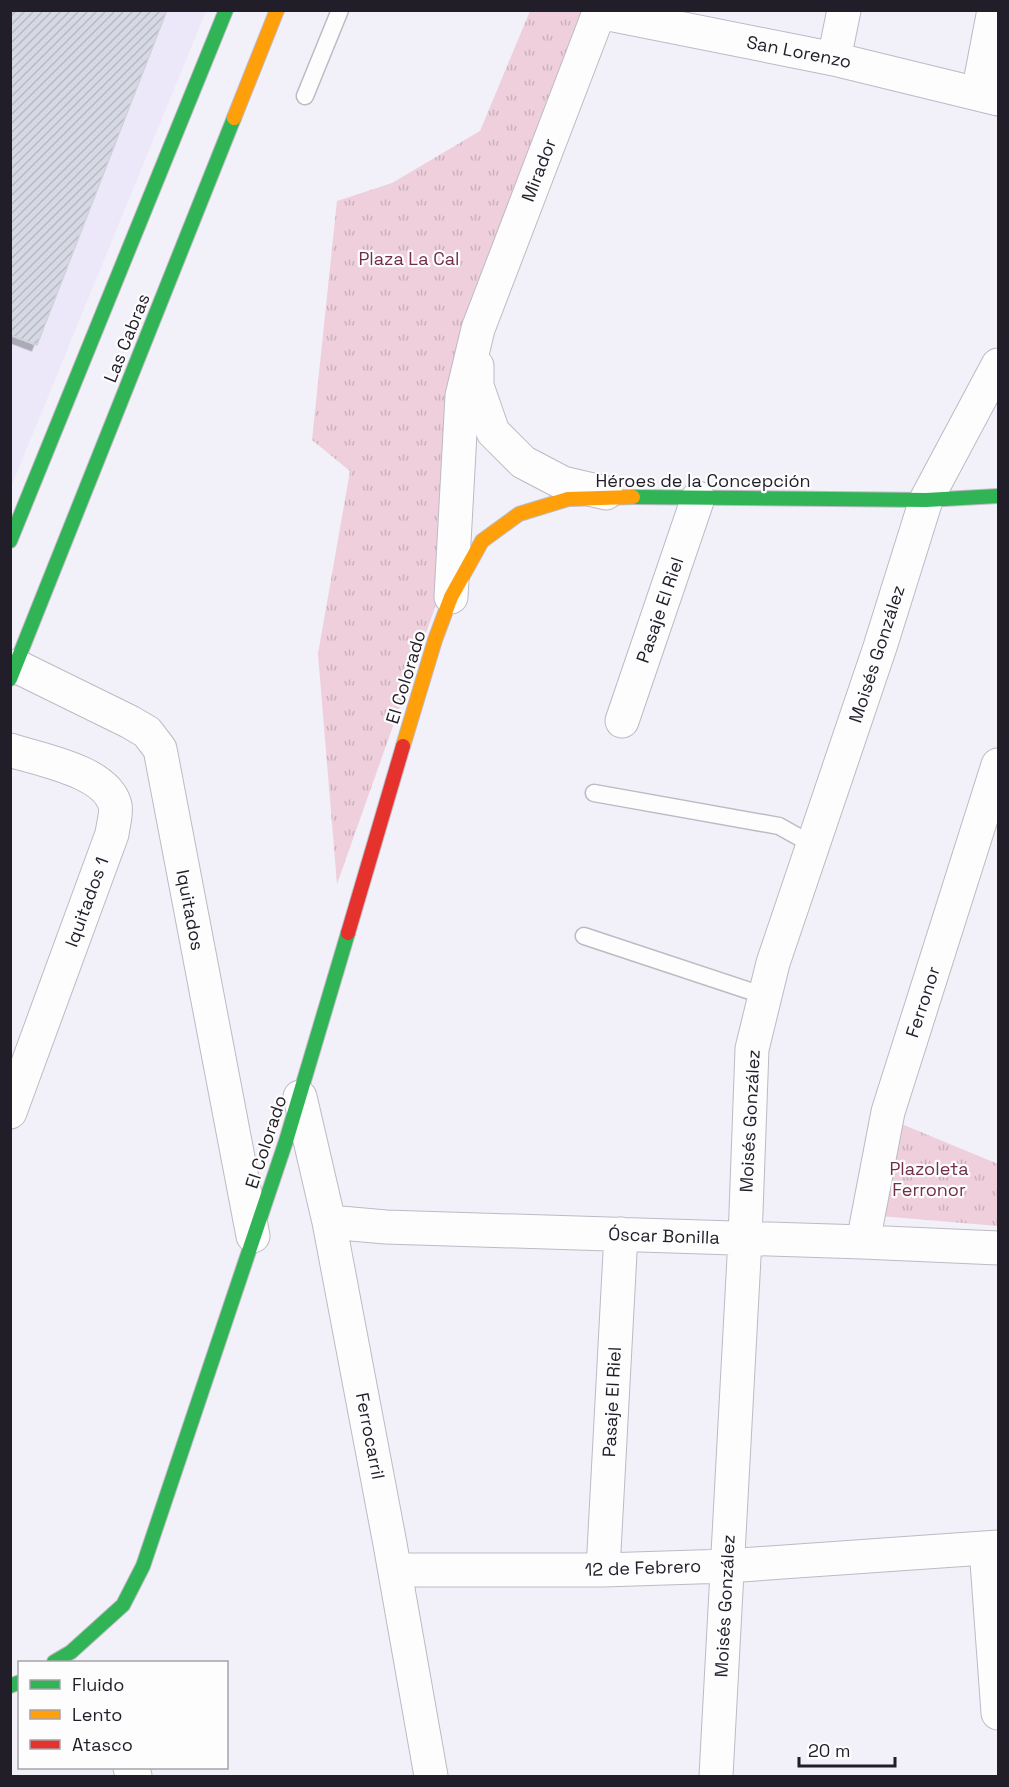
<svg xmlns="http://www.w3.org/2000/svg" width="1009" height="1787" font-family="'Space Grotesk',sans-serif">
	<style>
		.built { fill: #ece8f9 }
		.park { fill: url(#park-tufts) }
		.building { fill: url(#building-hatch); stroke: #d0d2db; stroke-width: 1.5; filter: url(#shadow) }
		.lines { fill: none; stroke-linecap: round; stroke-linejoin: round }
		.lane-casing { stroke: #bdbac4; stroke-width: 19 }
		.street-casing { stroke: #bdbac4; stroke-width: 35 }
		.fast-casing { stroke: #bdbac4; stroke-width: 16 }
		.slow-casing { stroke: #bdbac4; stroke-width: 16 }
		.jam-casing { stroke: #bdbac4; stroke-width: 16 }
		.lane { stroke: #fdfdfe; stroke-width: 16 }
		.street { stroke: #fdfdfe; stroke-width: 33 }
		.fast { stroke: #30b455; stroke-width: 14 }
		.slow { stroke: #ff9f0a; stroke-width: 14 }
		.jam { stroke: #e5322d; stroke-width: 14 }
		.labels { text-anchor: middle; stroke-width: 4.5; stroke-linejoin: round; paint-order: stroke }
		.street-label { font-size: 18px; fill: #211d29; stroke: #fdfdfd }
		.park-label { font-size: 18px; fill: #722e47; stroke: #fdfdfd }
	</style>
	<defs>
		<pattern id="park-tufts" width="24" height="20" patternUnits="userSpaceOnUse" patternTransform="scale(1.5)"><rect width="24" height="20" fill="#eecfdb"/><path d="M3 7l-1-3M5 7V3M7 7l1-3M15 17l-1-3M17 17v-4M19 17l1-3" fill="none" stroke="#ccb1bc"/></pattern>
		<pattern id="building-hatch" width="6" height="6" patternUnits="userSpaceOnUse" patternTransform="scale(1.5)"><rect width="6" height="6" fill="#d6d8e3"/><path d="M-1 1l2-2M0 6l6-6M5 7l2-2" fill="none" stroke="#b7b9c3"/></pattern>
		<filter id="shadow"><feDropShadow dx="-5.5" dy="5.5" stdDeviation="0" flood-color="#0004"/></filter>
	</defs>
	<rect width="100%" height="100%" fill="#f2f0f8"/>
	<!-- built -->
	<path class="built" d="M 11,11 L 206,11 L 11,487 Z"/>
	<!-- park -->
	<path class="park" d="M 530,11 L 582,11 L 463,334 L 438,599 L 337,884 L 318,654 L 350,471 L 312,440 L 337,201 L 392,183 L 480,131 Z
		M 899,1123 L 998,1164 L 998,1226 L 880,1216 Z"/>
	<!-- building -->
	<path class="building" d="M 10,10 L 167,10 L 37,345 L 10,335 Z"/>
	<g class="lines">
		<defs>
			<path id="lane" d="M 305,96 L 340,10
				M 594,793 L 779,826 L 813,845
				M 584,936 L 765,996"/>
			<path id="street" d="M 599,12 L 834,59 L 998,99
				M 834,59 L 844,10
				M 978,93 L 994,10
				M 477,366 L 477,386 L 493,432 L 523,462 L 563,483 L 606,493
				M 451,597 L 462,396 L 478,329 L 600,10
				M 16,666 L 130,722 L 147,732 L 160,749 L 253,1236
				M 622,721 L 698,498
				M 10,750 C 41,760 106,771 115,805 C 117,813 113,825 112,834 L 10,1112
				M 300,1097 L 329,1222 L 390,1544 L 431,1776
				M 329,1222 L 386,1227 L 863,1242 L 998,1248
				M 863,1242 L 888,1112 L 998,765
				M 986,1548 L 998,1713
				M 395,1570 L 603,1570 L 727,1566 L 998,1547
				M 603,1570 L 621,1234
				M 130,1768 L 135,1776
				M 716,1776 L 745,1239 L 752,1049 L 773,963 L 880,647 L 926,500 L 998,365"/>
			<path id="fast" d="M 633,497 L 926,500 L 998,496
				M 10,541 L 226,10
				M 10,679 L 234,118
				M 54,1662 L 71,1652 L 123,1605 L 143,1566 L 286,1141 L 348,933
				M 10,1686 L 20,1682"/>
			<path id="slow" d="M 234,118 L 277,10
				M 403,746 L 435,640 L 451,597 L 482,541 L 519,514 L 568,499 L 633,497"/>
			<path id="jam" d="M 348,933 L 403,746"/>
		</defs>
		<!-- lane casing -->
		<use href="#lane" class="lane-casing"/>
		<!-- street casing -->
		<use href="#street" class="street-casing"/>
		<!-- fast casing -->
		<use href="#fast" class="fast-casing"/>
		<!-- slow casing -->
		<use href="#slow" class="slow-casing"/>
		<!-- jam casing -->
		<use href="#jam" class="jam-casing"/>
		<!-- lane -->
		<use href="#lane" class="lane"/>
		<!-- street -->
		<use href="#street" class="street"/>
		<!-- fast -->
		<use href="#fast" class="fast"/>
		<!-- slow -->
		<use href="#slow" class="slow"/>
		<!-- jam -->
		<use href="#jam" class="jam"/>
	</g>
	<g class="labels">
		<!-- street labels -->
		<g class="street-label">
			<text transform="translate(799 52) rotate(11)" y="6">San Lorenzo</text>
			<text transform="translate(539 170) rotate(-69)" y="6">Mirador</text>
			<text transform="translate(127 338) rotate(-68)" y="6">Las Cabras</text>
			<text x="703" y="487">Héroes de la Concepción</text>
			<text transform="translate(660 610) rotate(-71)" y="6">Pasaje El Riel</text>
			<text transform="translate(877 654) rotate(-72)" y="6">Moisés González</text>
			<text transform="translate(406 677) rotate(-73)" y="6">El Colorado</text>
			<text transform="translate(87 902) rotate(-70)" y="6">Iquitados 1</text>
			<text transform="translate(190 910) rotate(79)" y="6">Iquitados</text>
			<text transform="translate(923 1002) rotate(-72)" y="6">Ferronor</text>
			<text transform="translate(750 1121) rotate(-87)" y="6">Moisés González</text>
			<text transform="translate(266 1142) rotate(-72)" y="6">El Colorado</text>
			<text transform="translate(664 1236) rotate(2)" y="6">Óscar Bonilla</text>
			<text transform="translate(612 1402) rotate(-87)" y="6">Pasaje El Riel</text>
			<text transform="translate(370 1436) rotate(79)" y="6">Ferrocarril</text>
			<text transform="translate(643 1568) rotate(-2)" y="6">12 de Febrero</text>
			<text transform="translate(725 1606) rotate(-87)" y="6">Moisés González</text>
		</g>
		<!-- park labels -->
		<g class="park-label">
			<text x="409" y="265">Plaza La Cal</text>
			<text x="929" y="1175">Plazoleta<tspan x="929" dy="21">Ferronor</tspan></text>
		</g>
	</g>
	<!-- border -->
	<rect width="1009" height="1787" fill="none" stroke="#211d29" stroke-width="24"/>
	<!-- legend -->
	<rect x="18" y="1661" width="210" height="108" fill="#fdfdfd" stroke="#a5a3a8" stroke-width="1.5"/>
	<rect x="30" y="1680" width="30" height="9" fill="#30b455" stroke="#a5a3a8" stroke-width="1.5"/>
	<text x="72" y="1691" font-size="18" fill="#211d29">Fluido</text>
	<rect x="30" y="1710" width="30" height="9" fill="#ff9f0a" stroke="#a5a3a8" stroke-width="1.5"/>
	<text x="72" y="1721" font-size="18" fill="#211d29">Lento</text>
	<rect x="30" y="1740" width="30" height="9" fill="#e5322d" stroke="#a5a3a8" stroke-width="1.5"/>
	<text x="72" y="1751" font-size="18" fill="#211d29">Atasco</text>
	<!-- scale -->
	<path d="M799 1757v9h96v-9" fill="none" stroke="#211d29" stroke-width="3"/>
	<text x="808" y="1757" font-size="18" fill="#211d29" stroke="#fdfdfd" stroke-width="4.5" paint-order="stroke">20 m</text>
</svg>
